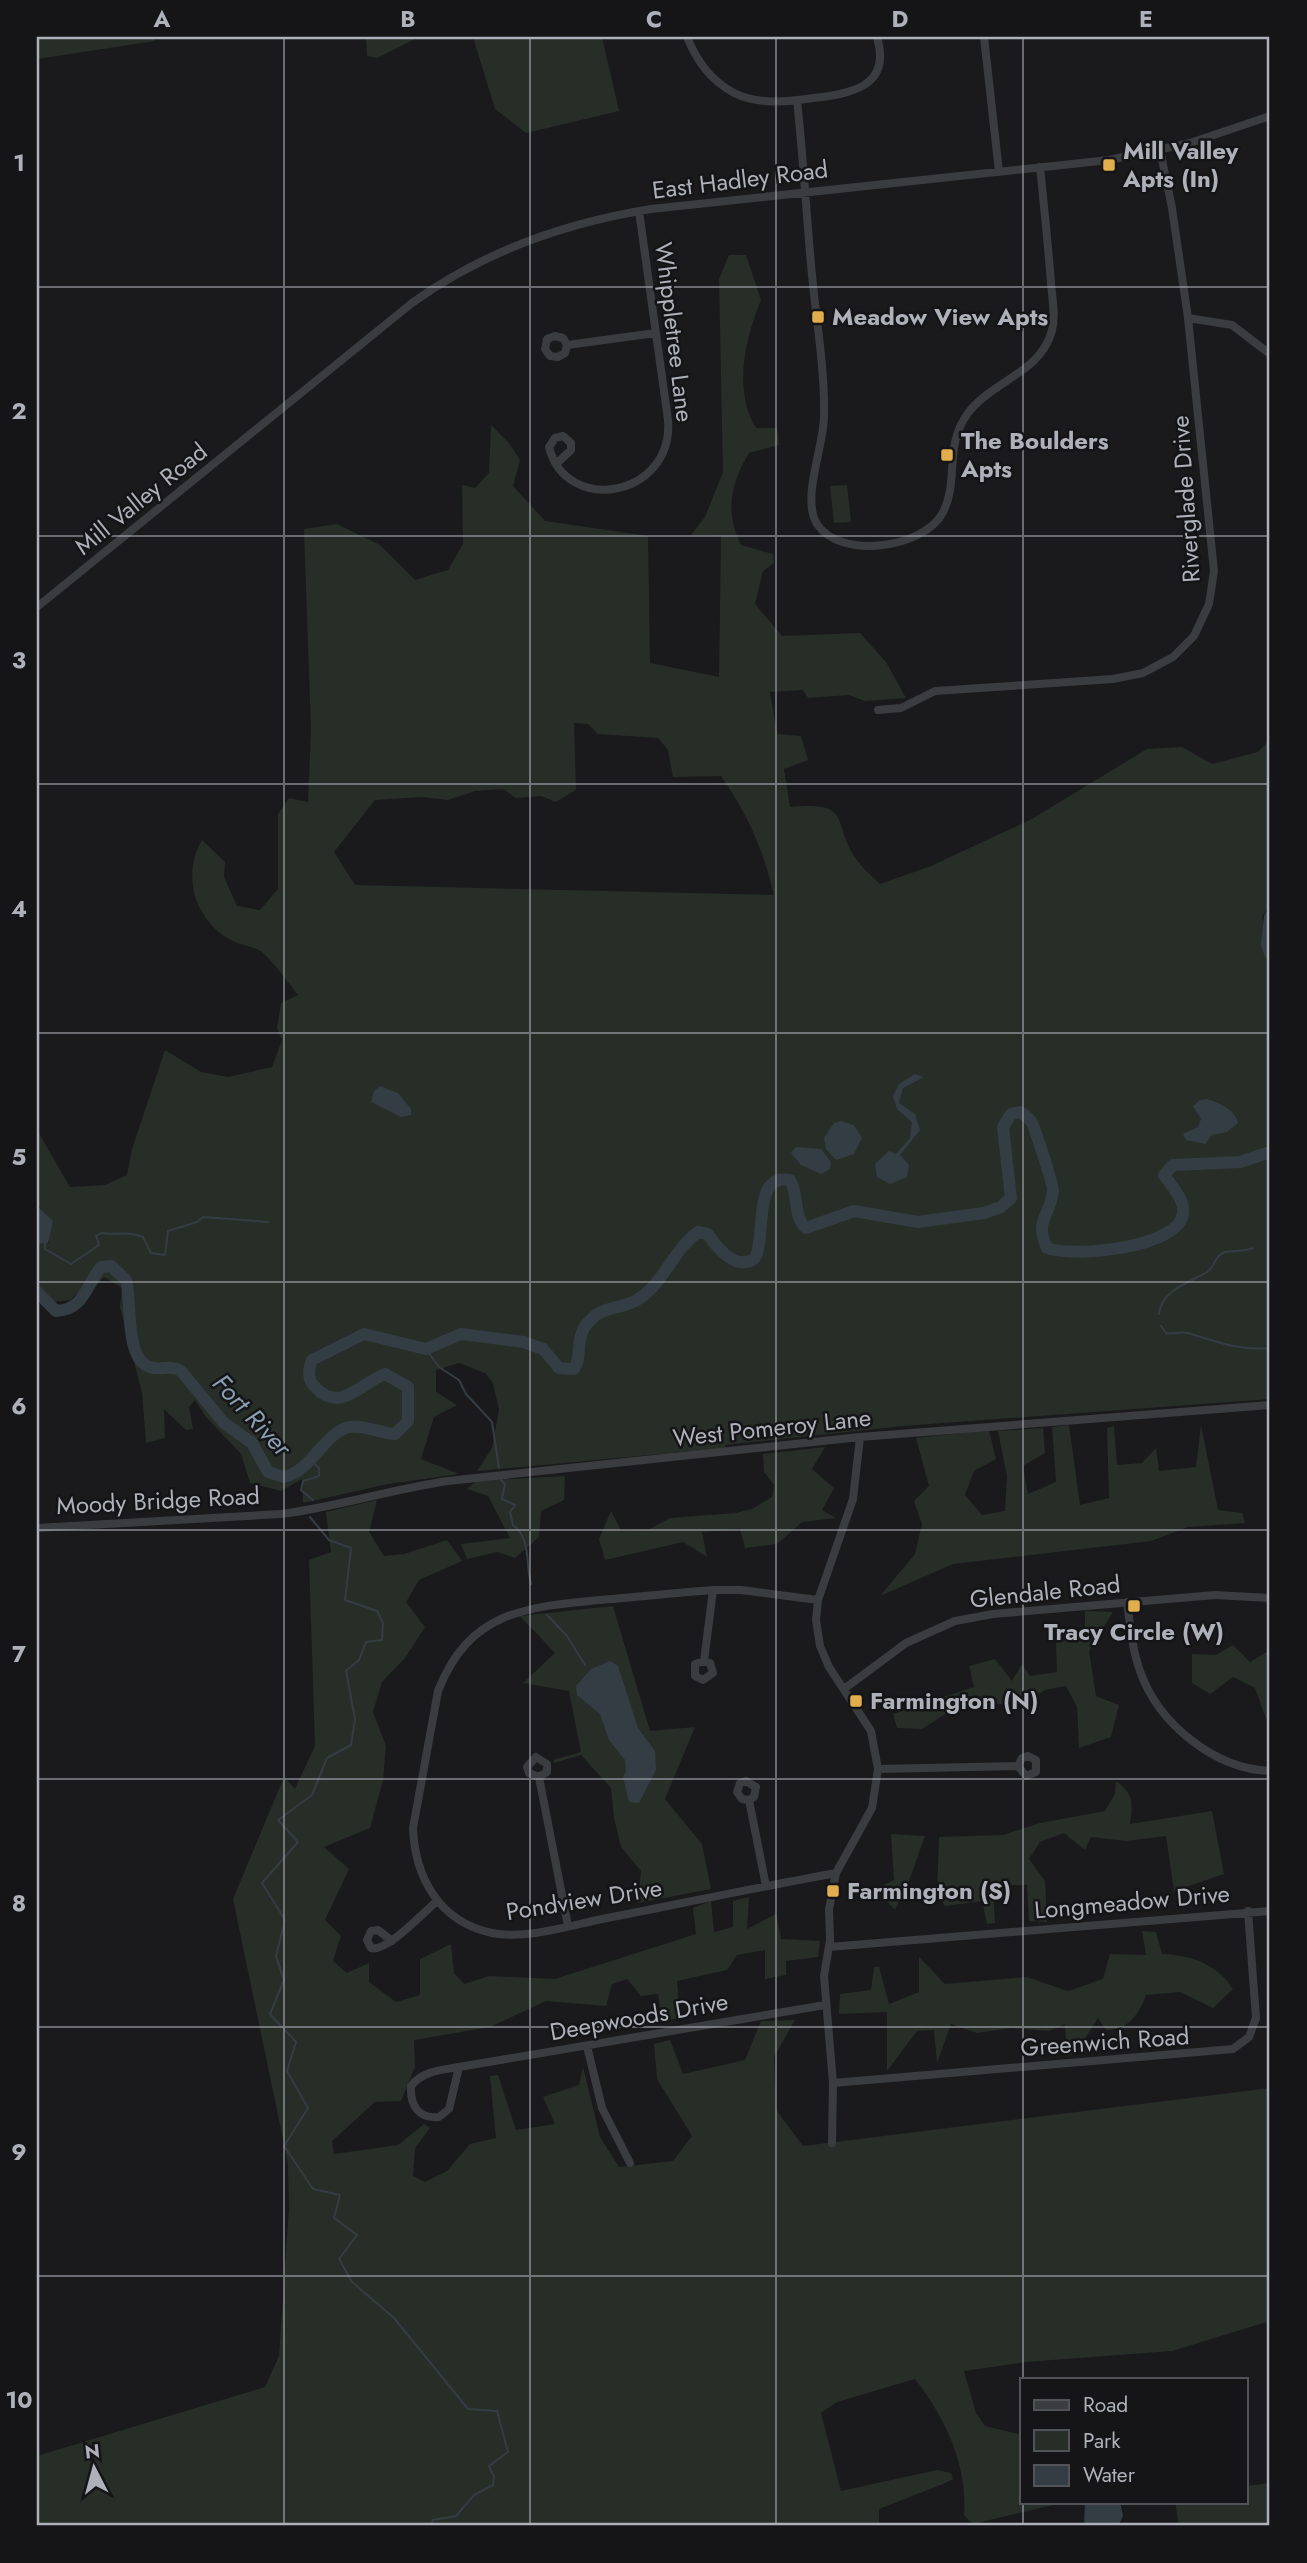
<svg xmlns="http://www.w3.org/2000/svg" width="1307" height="2563" font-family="Jost,sans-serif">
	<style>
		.green { fill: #262e27; fill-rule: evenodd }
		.water { fill: #353d44 }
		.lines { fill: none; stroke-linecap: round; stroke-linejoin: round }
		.stream { stroke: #353d44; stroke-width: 2 }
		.river { stroke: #353d44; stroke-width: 12 }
		.minor { stroke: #3b3c40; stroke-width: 8 }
		.grid { fill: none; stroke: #aeb1ba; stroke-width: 2; stroke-opacity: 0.55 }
		.poi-dot { fill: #e0ae4d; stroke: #151517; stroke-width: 2.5 }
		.labels { text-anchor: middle; stroke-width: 5; stroke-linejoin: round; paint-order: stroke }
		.poi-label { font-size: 24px; font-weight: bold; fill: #aeb1ba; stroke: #151517; text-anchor: start }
		.street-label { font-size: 24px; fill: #aeb1ba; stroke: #151517 }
		.water-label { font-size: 26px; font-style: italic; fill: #899eb1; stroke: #151517 }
		.neatline { fill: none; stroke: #aeb1ba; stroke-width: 2.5 }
		.grid-label { font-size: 23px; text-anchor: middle; font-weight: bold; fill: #aeb1ba }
	</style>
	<rect width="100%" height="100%" fill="#1a1a1c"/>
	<!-- green -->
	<path class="green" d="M 37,37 L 153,37 L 155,41 L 37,59 Z
		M 366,37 L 419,37 L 377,58 L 367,56 Z
		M 473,37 L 602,37 L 619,111 L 526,133 L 495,109 Z
		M 729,255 L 746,255 L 761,300 C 745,339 733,390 756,428 L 777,428 L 779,445 L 749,453 C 730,485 725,511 741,545 L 773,554 L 774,563 L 763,571 L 755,604 L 782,636 L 860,633 L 886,662 L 906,698 L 865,701 L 849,695 L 808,698 L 803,690 L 770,692 L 777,734 L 801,736 L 808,760 L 784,769 L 790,807 C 855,801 830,822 857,860 C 863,869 873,877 880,884 L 931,866 L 1032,819 L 1147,749 L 1182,747 L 1212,764 L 1258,752 L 1270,739 L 1270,907 L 1262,916 L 1270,961 L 1270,1399 L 903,1426 L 725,1445 L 725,1448 L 477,1471 L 492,1448 L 499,1410 L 493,1383 L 485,1373 L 459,1363 L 436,1370 L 436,1392 L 457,1405 L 434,1417 L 421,1459 L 459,1474 L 388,1484 L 303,1503 L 302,1479 L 281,1491 L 250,1483 L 241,1454 L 206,1417 L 195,1400 L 189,1407 L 193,1429 L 186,1430 L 164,1409 L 165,1438 L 146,1443 L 142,1393 L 120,1307 L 122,1288 L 104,1277 L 95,1287 L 86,1285 L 70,1300 L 52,1302 L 37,1285 L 37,1244 L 49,1243 L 40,1207 L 37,1206 L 37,1130 L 70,1187 L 105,1185 L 127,1175 L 132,1149 L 165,1050 L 201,1072 L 228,1077 L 272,1067 L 282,1040 L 277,1028 L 281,1003 L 298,995 C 287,981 276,965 263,953 C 255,946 242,946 233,941 C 195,922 181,876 202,840 L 225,862 L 224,877 L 237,906 L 260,910 L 278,889 L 278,814 L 289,798 L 308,802 L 311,730 L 304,529 L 337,524 L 380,545 L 415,580 L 448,570 L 463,544 L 462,485 L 475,488 L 489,473 L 491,425 L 509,443 L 520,460 L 513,486 L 545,521 L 648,536 L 650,663 L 719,677 L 721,536 L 691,535 L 705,517 L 723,472 L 719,279 ZM 574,723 L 588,724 L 598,734 L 658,738 L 668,750 L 673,777 L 721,776 C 748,815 763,849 774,895 L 355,885 L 334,852 L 375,800 L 422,797 L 448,800 L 475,791 L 503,789 L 516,798 L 541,796 L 556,802 L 576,790 Z
		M 847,485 L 851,522 L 834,523 L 830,486 Z
		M 1069,1425 L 1080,1505 L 1109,1498 L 1107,1428 L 1114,1426 L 1117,1465 L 1142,1463 L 1156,1448 L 1159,1471 L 1196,1467 L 1201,1425 L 1218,1510 L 1242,1513 L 1245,1523 L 1188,1527 L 1151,1541 L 953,1564 L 880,1596 L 915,1554 L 922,1524 L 914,1501 L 929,1486 L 916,1438 L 989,1430 L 996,1459 L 974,1471 L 965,1495 L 982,1515 L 1005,1511 L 1007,1476 L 998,1431 L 1043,1428 L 1045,1453 L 1023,1466 L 1028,1494 L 1056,1482 L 1052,1427 Z
		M 825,1447 L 812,1469 L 834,1488 L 822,1510 L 836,1518 L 802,1522 L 777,1544 L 745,1548 L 740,1529 L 702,1532 L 707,1557 L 683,1542 L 605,1560 L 599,1539 L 611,1511 L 621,1530 L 650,1529 L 670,1518 L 736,1513 L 752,1509 L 772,1497 L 774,1485 L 764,1472 L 763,1454 Z
		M 565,1476 L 564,1500 L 541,1511 L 539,1537 L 515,1558 L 497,1552 L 467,1559 L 461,1544 L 510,1538 L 488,1496 L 467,1489 L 476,1481 Z
		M 377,1500 L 369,1532 L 384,1556 L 404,1554 L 447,1540 L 462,1561 L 419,1580 L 406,1602 L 425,1627 L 405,1658 L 382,1682 L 373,1712 L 386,1746 L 383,1780 L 370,1828 L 324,1847 L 349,1869 L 325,1920 L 341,1936 L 333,1961 L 347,1973 L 369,1963 L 369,1982 L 396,2002 L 420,1995 L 420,1959 L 451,1944 L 454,1973 L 464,1984 L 489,1976 L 555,1979 L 696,1934 L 693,1908 L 711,1901 L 714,1932 L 733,1927 L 733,1901 L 749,1897 L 747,1929 L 776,1914 L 781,1939 L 820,1941 L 818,1957 L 786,1961 L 786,1975 L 765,1979 L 765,1950 L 737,1955 L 727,1970 L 677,1981 L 680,2018 L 662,2021 L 658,1994 L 641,1996 L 627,1979 L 612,1984 L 606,2006 L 546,2001 L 490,2027 L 414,2040 L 415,2067 L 401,2101 L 375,2102 L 332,2141 L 334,2154 L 398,2145 L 424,2124 L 430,2128 L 415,2148 L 413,2176 L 425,2182 L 447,2171 L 470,2144 L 496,2138 L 490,2076 L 498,2075 L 516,2130 L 555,2124 L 543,2097 L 579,2085 L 583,2067 L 600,2137 L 619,2167 L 673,2161 L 692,2136 L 657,2079 L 654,2044 L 670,2040 L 683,2074 L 745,2060 L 761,2021 L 795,2020 L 774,2057 L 776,2110 L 803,2146 L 1270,2088 L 1270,2321 L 1172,2351 L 1026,2362 L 964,2371 L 976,2413 L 985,2426 L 1022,2435 L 1022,2502 L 1066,2502 L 973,2524 L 964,2515 C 968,2466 945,2417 915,2379 L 837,2402 L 821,2413 L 841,2491 L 937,2470 L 951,2473 L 953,2479 L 943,2484 L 879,2509 L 879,2526 L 37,2526 L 37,2456 L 265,2387 L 279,2356 L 289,2208 L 288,2163 L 233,1899 L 284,1777 L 295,1789 L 315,1746 L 309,1560 L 331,1552 L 326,1512 Z
		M 613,1606 L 650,1731 L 695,1727 L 665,1799 L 702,1844 L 711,1889 L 638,1903 L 641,1871 L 621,1847 L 614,1818 L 611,1788 L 581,1755 L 554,1763 L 553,1760 L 581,1752 L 569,1691 L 523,1683 L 555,1653 L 520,1616 Z
		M 1085,1611 L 1113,1612 L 1089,1651 L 1096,1696 L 1119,1705 L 1111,1737 L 1079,1748 L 1077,1707 L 1066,1686 L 1045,1690 L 1022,1704 L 992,1704 L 947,1713 L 922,1729 L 897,1728 L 893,1714 L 974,1687 L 969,1666 L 995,1659 L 1012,1681 L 1022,1664 L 1030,1676 L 1057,1672 L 1056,1642 L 1085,1638 Z
		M 1233,1645 L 1250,1662 L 1270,1650 L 1270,1718 L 1266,1719 L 1255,1688 L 1233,1677 L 1210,1694 L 1192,1683 L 1192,1654 L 1216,1655 Z
		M 1116,1781 C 1134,1794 1133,1804 1130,1824 L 1212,1811 L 1224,1874 L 1174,1891 L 1166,1836 L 1126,1841 L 1091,1837 L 1085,1850 L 1064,1833 L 1040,1842 L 1029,1859 L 1045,1881 L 1047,1922 L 1029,1921 L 1027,1885 L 993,1885 L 995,1923 L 987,1924 L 982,1901 L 945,1906 L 937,1894 L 939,1837 L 1003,1835 L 1040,1823 L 1105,1811 L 1115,1794 Z
		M 891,1834 L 925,1836 L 909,1881 L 895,1910 L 875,1889 L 894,1880 Z
		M 1142,1931 L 1156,1932 L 1162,1954 C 1191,1955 1217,1964 1233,1989 L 1213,2008 L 1180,1992 L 1146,1995 C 1139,2015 1128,2030 1106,2030 L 1098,2018 L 1075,2054 L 1067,2056 L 1065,2024 L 1049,2031 L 1012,2028 L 977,2033 L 951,2024 L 937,2063 L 934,2030 L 917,2031 L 887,2071 L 887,2012 L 839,2014 L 840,1994 L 871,1990 L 874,1967 L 879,1967 L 889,2004 L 919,1992 L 919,1957 L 945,1984 L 1027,1977 L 1068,1991 L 1103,1979 L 1110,1954 L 1146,1955 Z
		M 1270,2483 L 1270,2526 L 1179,2526 L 1175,2502 L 1246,2502 L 1246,2486 Z"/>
	<!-- water -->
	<path class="water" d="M 915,1074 L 924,1077 L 903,1088 L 899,1103 L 915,1114 L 920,1130 L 900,1155 L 909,1165 L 907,1177 L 890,1184 L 877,1177 L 875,1164 L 889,1151 L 896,1154 L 910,1138 L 912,1122 L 897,1109 L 893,1096 L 899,1084 Z
		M 380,1086 L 398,1093 L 411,1109 L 411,1115 L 401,1117 L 371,1102 L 374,1091 Z
		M 1207,1099 C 1219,1103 1235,1109 1238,1123 L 1227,1132 L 1212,1135 L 1205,1144 L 1186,1140 L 1183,1134 L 1198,1127 L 1201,1119 L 1193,1106 L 1200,1100 Z
		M 841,1121 L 854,1125 L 862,1138 L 854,1154 L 836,1160 L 826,1149 L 824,1138 L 834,1123 Z
		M 796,1147 L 821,1149 L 831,1162 L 830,1169 L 821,1174 L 801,1165 L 791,1153 Z
		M 37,1206 L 53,1221 L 48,1243 L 37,1244 Z
		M 610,1661 L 618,1666 L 638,1728 L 655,1751 L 656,1770 L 639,1803 L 629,1802 L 623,1777 L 626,1771 L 625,1760 L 609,1740 L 600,1714 L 577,1695 L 576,1686 L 591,1669 Z
		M 1085,2502 L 1120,2502 L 1123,2516 L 1118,2526 L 1084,2526 Z"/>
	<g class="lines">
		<!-- stream -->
		<path class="stream" d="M 45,1243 L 45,1249 L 71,1264 L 99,1245 L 96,1236 L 101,1233 C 117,1236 125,1230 143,1237 L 151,1253 L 165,1255 L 168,1231 L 197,1222 L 203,1217 L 268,1222
			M 1159,1314 C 1161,1290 1189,1283 1207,1272 C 1215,1267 1214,1256 1225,1252 C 1235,1250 1243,1252 1253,1248
			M 1161,1326 L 1166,1333 C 1174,1335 1180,1331 1188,1333 C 1218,1342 1240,1351 1270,1348
			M 426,1349 L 439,1367 L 459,1380 L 466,1394 L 492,1422 L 499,1468
			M 311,1460 L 319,1468 L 319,1476 L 303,1481 L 301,1490 L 313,1500
			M 501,1480 L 505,1484 L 502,1499 L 515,1505 L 510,1512 L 513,1525 C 532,1540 525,1563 531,1584
			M 310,1517 L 329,1540 L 351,1548 L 345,1600 L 377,1611 L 383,1623 L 382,1640 L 366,1642 L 359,1660 L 346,1671 L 355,1719 L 351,1745 L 327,1758 L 312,1795 L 278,1820 L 298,1842 L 262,1883 L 285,1920 L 276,1956 L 284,1980 L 270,2014 L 296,2042 L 287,2071 L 308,2108 L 284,2146 L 313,2189 L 340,2195 L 334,2218 L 357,2235 L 339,2259 L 352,2282 L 394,2318 L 468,2409 L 497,2411 L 508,2452 L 489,2466 L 494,2477 L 493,2485 L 474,2495 L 456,2516 L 433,2520 L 431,2526
			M 547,1615 L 567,1636 L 585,1665"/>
		<!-- river -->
		<path class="river" d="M 1270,917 L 1267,944 L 1270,953
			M 37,1292 L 56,1311 C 84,1310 86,1285 101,1267 L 111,1266 L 126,1280 C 132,1299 124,1359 150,1367 C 161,1371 170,1364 181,1371 L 224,1423 L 252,1443 L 268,1472 L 284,1477 C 312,1471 325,1431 350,1427 C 365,1425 380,1433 395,1434 L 408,1421 L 408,1387 L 385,1374 C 361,1383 340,1414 315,1387 C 307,1379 308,1370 312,1360 L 364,1334 L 426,1349 L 461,1334 L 524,1342 L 543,1349 L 559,1368 L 574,1369 C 582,1358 576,1341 584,1328 C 601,1302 620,1312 640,1298 C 664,1282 674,1249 698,1232 L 708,1234 C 717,1248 736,1271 754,1259 C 768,1240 750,1173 790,1180 C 799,1194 793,1218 806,1228 L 854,1211 L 918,1222 L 984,1213 L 1001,1207 L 1011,1198 L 1003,1127 L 1011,1114 L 1020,1112 C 1025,1115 1029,1118 1032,1123 C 1035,1129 1054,1187 1053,1191 C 1050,1217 1034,1220 1047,1248 C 1073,1258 1180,1248 1183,1213 C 1185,1200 1171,1185 1164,1175 L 1173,1165 L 1240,1162 L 1270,1152"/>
		<!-- minor -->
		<path class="minor" d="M 687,37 C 697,61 710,80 734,93 C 758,105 788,102 813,98 C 850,94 892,87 877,37
			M 984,37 L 999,172
			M 797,100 C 803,155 806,209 811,264 C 815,314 825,366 824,416 C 824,447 801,498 817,524 C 840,560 923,548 942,514 C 960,482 943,447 968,413 C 992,381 1042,372 1052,330 C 1056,315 1052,298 1051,283 C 1048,244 1044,206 1040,167
			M 1188,318 L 1232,325 L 1270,354
			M 567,345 L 565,353 L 558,357 L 550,356 L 545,349 L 547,339 L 555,336 L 563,338 L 567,345 L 656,333
			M 557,463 L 571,450 L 571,443 L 563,436 L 555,438 L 549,447 C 566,516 674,497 668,420 L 639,211
			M 37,607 L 412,303 C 484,251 564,223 651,209 L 1109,160 L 1190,143 L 1270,116
			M 878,710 L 901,708 L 935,691 L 1113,679 L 1143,673 L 1173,657 L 1194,636 L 1209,604 L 1214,571 L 1188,318 L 1172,208 L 1160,150
			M 37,1528 L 281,1514 C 337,1507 392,1489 448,1481 L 860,1437 L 1270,1405
			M 818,1600 L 741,1590 L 713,1590 C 675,1593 637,1597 600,1600 C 524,1607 469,1612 438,1691 L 413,1828 C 415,1877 439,1922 492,1933 C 528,1940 571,1925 607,1918 C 683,1903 760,1887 836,1873
			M 1127,1602 C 1130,1625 1132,1648 1140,1671 C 1158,1723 1214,1769 1270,1771
			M 704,1661 L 710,1663 L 713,1673 L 703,1680 L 695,1676 L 695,1664 L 704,1661 L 713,1590
			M 844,1689 L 906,1643 L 955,1621 L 993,1614 L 1215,1595 L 1270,1598
			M 878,1769 L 1018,1766 L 1022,1758 L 1028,1756 L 1036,1760 L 1036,1772 L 1026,1776 L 1018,1766
			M 539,1777 L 529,1773 L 527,1767 L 536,1757 L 547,1764 L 547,1772 L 539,1777 L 568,1926
			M 749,1800 L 742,1799 L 737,1792 L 740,1783 L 746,1781 L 756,1787 L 754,1797 L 749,1800 L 766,1886
			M 392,1941 L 378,1930 L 371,1931 L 367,1940 L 371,1948 C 386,1953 424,1912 437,1901
			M 829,1947 L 1270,1911
			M 587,2046 L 602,2108 L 630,2163
			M 459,2067 L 449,2109 L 439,2117 C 418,2119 410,2105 411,2086 C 422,2071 442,2070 459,2067 L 825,2005
			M 833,2083 L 1233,2049 L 1249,2037 L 1256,2018 L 1248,1911
			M 832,2143 L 833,2083 L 824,1976 L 830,1940 L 829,1909 L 836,1873 L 872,1808 L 878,1769 L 871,1731 L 829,1667 L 820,1646 L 816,1620 L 818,1600 L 853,1499 L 860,1437"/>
	</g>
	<!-- grid -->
	<path class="grid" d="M 284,37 L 284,2526M 530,37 L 530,2526M 776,37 L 776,2526M 1023,37 L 1023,2379M 37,287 L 1270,287M 37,536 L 1270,536M 37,784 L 1270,784M 37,1033 L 1270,1033M 37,1282 L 1270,1282M 37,1530 L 1270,1530M 37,1779 L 1270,1779M 37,2027 L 1270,2027M 37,2276 L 1270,2276M 1023,2502 L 1023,2526"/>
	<!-- markers -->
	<g class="poi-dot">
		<rect x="1102" y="158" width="14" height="14" rx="3.5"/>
		<rect x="811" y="310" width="14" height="14" rx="3.5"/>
		<rect x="940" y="448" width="14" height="14" rx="3.5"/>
		<rect x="1127" y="1599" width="14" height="14" rx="3.5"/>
		<rect x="849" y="1694" width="14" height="14" rx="3.5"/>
		<rect x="826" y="1884" width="14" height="14" rx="3.5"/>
	</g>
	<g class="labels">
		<!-- poi labels -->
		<g class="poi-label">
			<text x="1123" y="159">Mill Valley<tspan x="1123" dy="28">Apts (In)</tspan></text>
			<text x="832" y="325">Meadow View Apts</text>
			<text x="961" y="449">The Boulders<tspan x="961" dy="28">Apts</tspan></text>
			<text x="1134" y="1640" text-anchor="middle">Tracy Circle (W)</text>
			<text x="870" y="1709">Farmington (N)</text>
			<text x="847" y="1899">Farmington (S)</text>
		</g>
		<!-- street labels -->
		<g class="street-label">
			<text transform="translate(740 180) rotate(-7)" y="8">East Hadley Road</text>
			<text transform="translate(674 332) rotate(83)" y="8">Whippletree Lane</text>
			<text transform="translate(141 499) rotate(-39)" y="8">Mill Valley Road</text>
			<text transform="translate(1186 499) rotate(-94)" y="8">Riverglade Drive</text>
			<text transform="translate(772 1428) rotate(-6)" y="8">West Pomeroy Lane</text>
			<text transform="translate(158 1501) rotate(-3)" y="8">Moody Bridge Road</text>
			<text transform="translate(1045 1592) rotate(-6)" y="8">Glendale Road</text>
			<text transform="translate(584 1900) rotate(-9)" y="8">Pondview Drive</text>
			<text transform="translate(1132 1902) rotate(-5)" y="8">Longmeadow Drive</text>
			<text transform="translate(639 2017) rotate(-10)" y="8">Deepwoods Drive</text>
			<text transform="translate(1105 2042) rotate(-4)" y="8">Greenwich Road</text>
		</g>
		<!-- water labels -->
		<g class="water-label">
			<text transform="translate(252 1415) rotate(47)" y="9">Fort River</text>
		</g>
	</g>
	<!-- border -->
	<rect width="1307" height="2563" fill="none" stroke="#151517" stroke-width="77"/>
	<!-- legend -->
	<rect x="1020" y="2378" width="228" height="126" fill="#151517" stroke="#525358" stroke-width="2"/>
	<rect x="1034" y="2400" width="35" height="10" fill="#3b3c40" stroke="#525358" stroke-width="2"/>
	<text x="1083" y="2412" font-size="21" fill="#aeb1ba">Road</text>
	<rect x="1034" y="2430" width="35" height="21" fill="#262e27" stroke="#525358" stroke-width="2"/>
	<text x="1083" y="2448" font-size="21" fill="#aeb1ba">Park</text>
	<rect x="1034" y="2465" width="35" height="21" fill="#353d44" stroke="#525358" stroke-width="2"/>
	<text x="1083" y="2482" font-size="21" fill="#aeb1ba">Water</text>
	<!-- north arrow -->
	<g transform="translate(94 2468) rotate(354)" stroke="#151517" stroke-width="5" paint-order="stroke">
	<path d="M0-5L12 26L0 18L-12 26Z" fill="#aeb1ba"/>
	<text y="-10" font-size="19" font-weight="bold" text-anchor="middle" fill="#aeb1ba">N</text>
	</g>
	<rect x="38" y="38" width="1230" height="2486" class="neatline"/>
	<g class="grid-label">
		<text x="162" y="27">A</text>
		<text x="408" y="27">B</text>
		<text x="654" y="27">C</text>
		<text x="900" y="27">D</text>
		<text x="1146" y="27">E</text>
		<text x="19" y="171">1</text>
		<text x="19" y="419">2</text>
		<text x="19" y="668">3</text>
		<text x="19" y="917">4</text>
		<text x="19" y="1165">5</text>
		<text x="19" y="1414">6</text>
		<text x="19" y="1662">7</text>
		<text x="19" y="1911">8</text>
		<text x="19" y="2160">9</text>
		<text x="19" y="2408">10</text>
	</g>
</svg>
